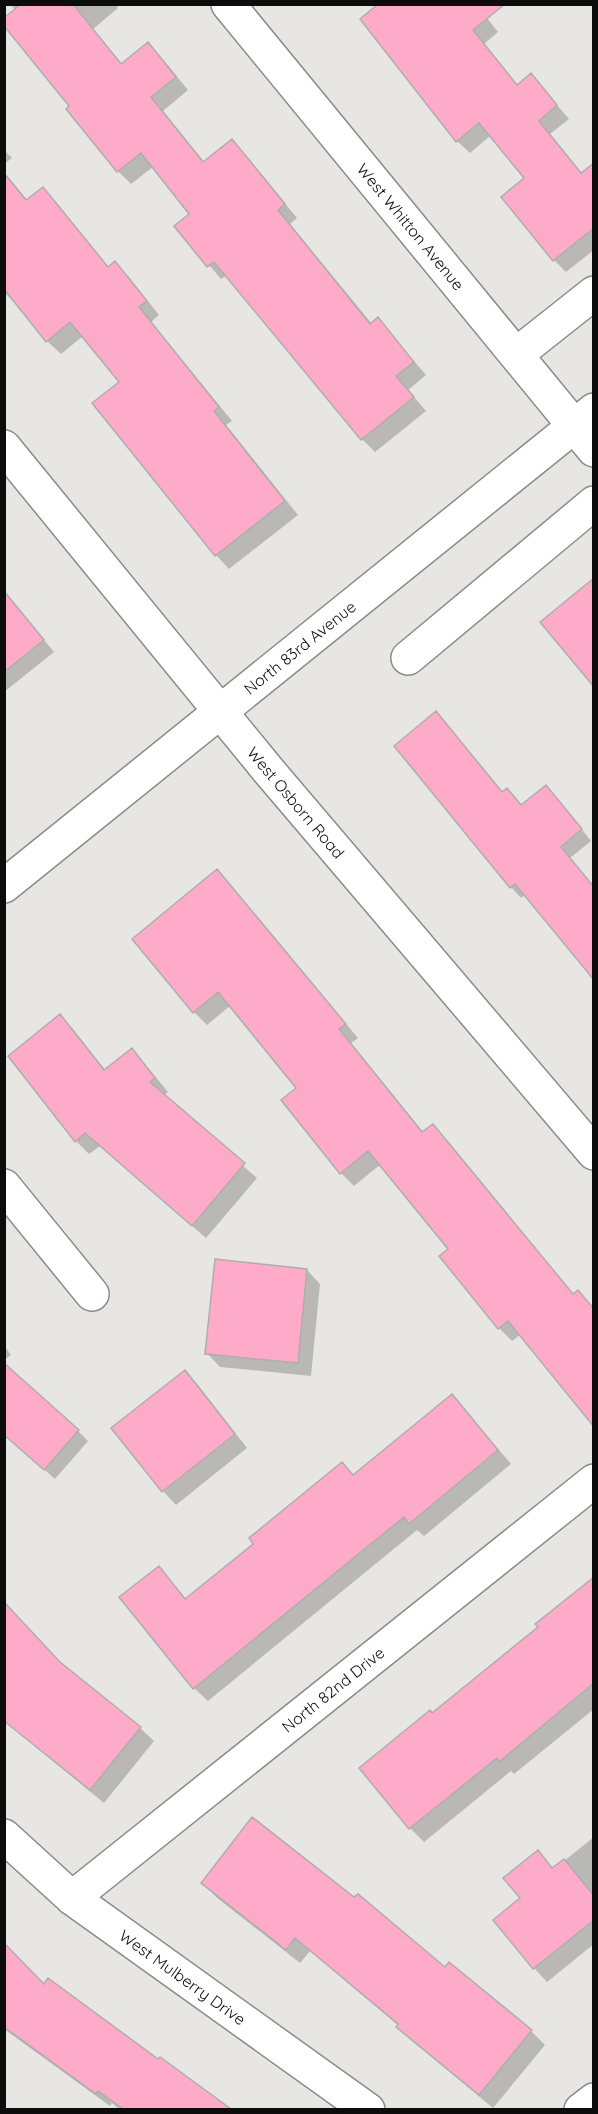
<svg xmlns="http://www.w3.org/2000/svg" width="598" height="2114" font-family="Quicksand,sans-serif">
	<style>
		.shadow { fill: #0003 }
		.building { fill: #feabca; stroke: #b0acad; stroke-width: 1.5 }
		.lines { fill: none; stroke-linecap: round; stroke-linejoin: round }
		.street-casing { stroke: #8c8a87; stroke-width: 36 }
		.secondary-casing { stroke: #8c8a87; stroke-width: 36 }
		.street { stroke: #fff; stroke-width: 33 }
		.secondary { stroke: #fff; stroke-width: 33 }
		.labels { text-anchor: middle; stroke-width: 6; stroke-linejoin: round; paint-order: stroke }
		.street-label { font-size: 16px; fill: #0d0c0c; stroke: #e8e6e3 }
	</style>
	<rect width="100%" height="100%" fill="#e8e6e3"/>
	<!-- shadow -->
	<path class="shadow" d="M 11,4 L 115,4 L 118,8 L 93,29 L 123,65 L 148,44 L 161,57 L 188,90 L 163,111 L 205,163 L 232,141 L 245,154 L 297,218 L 290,224 L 372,324 L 378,319 L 426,375 L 408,390 L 426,411 L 375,452 L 362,439 L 227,275 L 221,279 L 176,226 L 191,214 L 153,167 L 131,184 L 118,171 L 68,109 L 71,106 Z
		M 476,4 L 498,32 L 484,44 L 518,86 L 531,75 L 569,119 L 550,134 L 582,174 L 594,165 L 594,250 L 566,272 L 554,260 L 527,179 L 491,135 L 470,153 L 457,141 Z
		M 4,150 L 12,158 L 4,164 Z
		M 4,172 L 28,201 L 43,189 L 56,202 L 109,268 L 115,263 L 129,277 L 159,315 L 151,322 L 232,421 L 226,425 L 298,515 L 229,569 L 216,555 L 94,404 L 121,382 L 83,336 L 61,354 L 47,341 L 16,301 L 14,302 L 4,292 Z
		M 4,592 L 54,652 L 4,692 Z
		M 436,713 L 503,793 L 507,790 L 522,806 L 546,787 L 556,797 L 591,841 L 570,858 L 594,887 L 526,894 L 521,898 L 511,887 Z
		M 217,872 L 358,1038 L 351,1043 L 424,1133 L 433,1126 L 446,1139 L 574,1295 L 578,1292 L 594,1308 L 594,1417 L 521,1334 L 512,1341 L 499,1328 L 441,1257 L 450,1249 L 381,1164 L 354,1186 L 341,1173 L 298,1089 L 231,1005 L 207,1025 L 194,1012 Z
		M 60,1016 L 73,1029 L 106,1071 L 132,1050 L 145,1064 L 168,1092 L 163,1096 L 257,1178 L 206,1238 L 100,1146 L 89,1154 L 76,1141 Z
		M 307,1270 L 320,1284 L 311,1376 L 220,1367 L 207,1353 Z
		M 4,1345 L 11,1355 L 4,1360 Z
		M 185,1372 L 198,1385 L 247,1448 L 176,1505 L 163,1491 Z
		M 452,1396 L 511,1464 L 424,1536 L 417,1530 L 208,1701 L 194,1688 L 158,1568 L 187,1600 L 255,1544 L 342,1464 L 354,1476 Z
		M 78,1431 L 88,1441 L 55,1479 L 4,1434 Z
		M 594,1579 L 594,1709 L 514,1774 L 511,1771 L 424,1842 L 410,1828 L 361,1768 L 432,1715 L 540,1628 Z
		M 64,1667 L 140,1728 L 154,1741 L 104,1803 L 36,1747 L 22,1733 Z
		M 594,1837 L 594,1944 L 547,1982 L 534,1968 L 522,1899 L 538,1852 L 554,1869 Z
		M 203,1883 L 445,1969 L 449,1964 L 531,2031 L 545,2045 L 493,2108 L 411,2040 L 398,2027 L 399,2026 L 310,1951 L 300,1963 L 216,1897 Z
		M 4,1945 L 44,1986 L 159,2061 L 160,2059 L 229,2110 L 120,2110 L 112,2103 L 110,2106 L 4,2029 Z"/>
	<!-- building -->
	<path class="building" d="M 21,4 L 73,4 L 121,64 L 148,42 L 176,77 L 151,97 L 203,162 L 232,139 L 285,204 L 278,210 L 370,324 L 378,317 L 414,362 L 396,376 L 414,397 L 361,440 L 214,262 L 207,267 L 174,226 L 189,214 L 141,153 L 117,172 L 66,109 L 69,106 L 4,26 L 4,18 Z
		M 378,4 L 505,4 L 473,30 L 517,85 L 531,73 L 557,105 L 539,121 L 581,173 L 594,163 L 594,228 L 553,261 L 501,197 L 524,178 L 479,123 L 456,142 L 360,19 Z
		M 4,173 L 26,200 L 43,187 L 108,267 L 115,261 L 147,301 L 139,307 L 219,407 L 214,411 L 285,501 L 215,556 L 92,403 L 119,382 L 70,322 L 46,342 L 4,289 Z
		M 594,578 L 594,687 L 540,622 Z
		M 4,591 L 44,640 L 4,672 Z
		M 436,711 L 502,792 L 507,788 L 521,805 L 546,785 L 582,829 L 561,847 L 594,887 L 594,980 L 515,884 L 510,888 L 394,746 Z
		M 217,869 L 346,1024 L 339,1029 L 422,1132 L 433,1124 L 573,1294 L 578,1290 L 594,1309 L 594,1427 L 508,1321 L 498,1329 L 439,1256 L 448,1249 L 368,1151 L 340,1174 L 281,1100 L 296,1088 L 218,992 L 193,1013 L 132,939 Z
		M 60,1014 L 104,1070 L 132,1048 L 155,1078 L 150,1082 L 245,1163 L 192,1226 L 85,1133 L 75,1142 L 8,1056 Z
		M 215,1259 L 307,1269 L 298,1363 L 205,1354 Z
		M 4,1363 L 79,1430 L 44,1470 L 4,1435 Z
		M 185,1370 L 235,1434 L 162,1492 L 111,1428 Z
		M 452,1394 L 498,1450 L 409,1524 L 404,1517 L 193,1689 L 119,1597 L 159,1566 L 185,1599 L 253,1544 L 249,1538 L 342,1462 L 353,1475 Z
		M 594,1577 L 594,1683 L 499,1762 L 497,1758 L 409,1829 L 359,1768 L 430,1710 L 432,1713 L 538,1627 L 535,1624 Z
		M 4,1602 L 60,1662 L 141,1727 L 90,1790 L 4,1721 Z
		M 252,1817 L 354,1897 L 358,1894 L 445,1967 L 449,1962 L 532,2030 L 479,2095 L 396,2027 L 398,2024 L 295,1938 L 286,1950 L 201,1883 Z
		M 538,1850 L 552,1868 L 564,1859 L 594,1896 L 594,1920 L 533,1969 L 493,1920 L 520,1898 L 503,1878 Z
		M 4,1943 L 44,1984 L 48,1978 L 158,2059 L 160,2057 L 231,2109 L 123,2109 L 98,2091 L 96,2094 L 4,2027 Z"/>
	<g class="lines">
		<defs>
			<g id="street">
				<path id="s1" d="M 228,4 L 594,450"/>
				<path d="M 517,354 L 594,293"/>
				<path d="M 408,658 L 594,503"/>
				<path d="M 4,1186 L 92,1294"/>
				<path id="s2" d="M 4,1836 L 72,1898 L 368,2110"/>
				<path id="s3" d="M 72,1898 L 594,1481"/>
				<path d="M 581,2110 L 594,2100"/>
			</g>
			<g id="secondary">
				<path id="s4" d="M 4,447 L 268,770 L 594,1153"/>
				<path id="s5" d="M 4,886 L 594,410"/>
			</g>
		</defs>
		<!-- street casing -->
		<use href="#street" class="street-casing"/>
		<!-- secondary casing -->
		<use href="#secondary" class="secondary-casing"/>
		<!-- street -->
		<use href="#street" class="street"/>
		<!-- secondary -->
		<use href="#secondary" class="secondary"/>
	</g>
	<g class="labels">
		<!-- street labels -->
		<g class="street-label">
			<text dy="6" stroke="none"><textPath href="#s1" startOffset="288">West Whitton Avenue</textPath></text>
			<text dy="6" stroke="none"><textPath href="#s5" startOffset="380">North 83rd Avenue</textPath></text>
			<text dy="6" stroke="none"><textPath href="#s4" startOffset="460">West Osborn Road</textPath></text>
			<text dy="6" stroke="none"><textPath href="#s3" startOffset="334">North 82nd Drive</textPath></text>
			<text dy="6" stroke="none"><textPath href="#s2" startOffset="228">West Mulberry Drive</textPath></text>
		</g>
	</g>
	<!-- border -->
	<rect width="598" height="2114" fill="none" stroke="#0d0c0c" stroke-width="12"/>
</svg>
